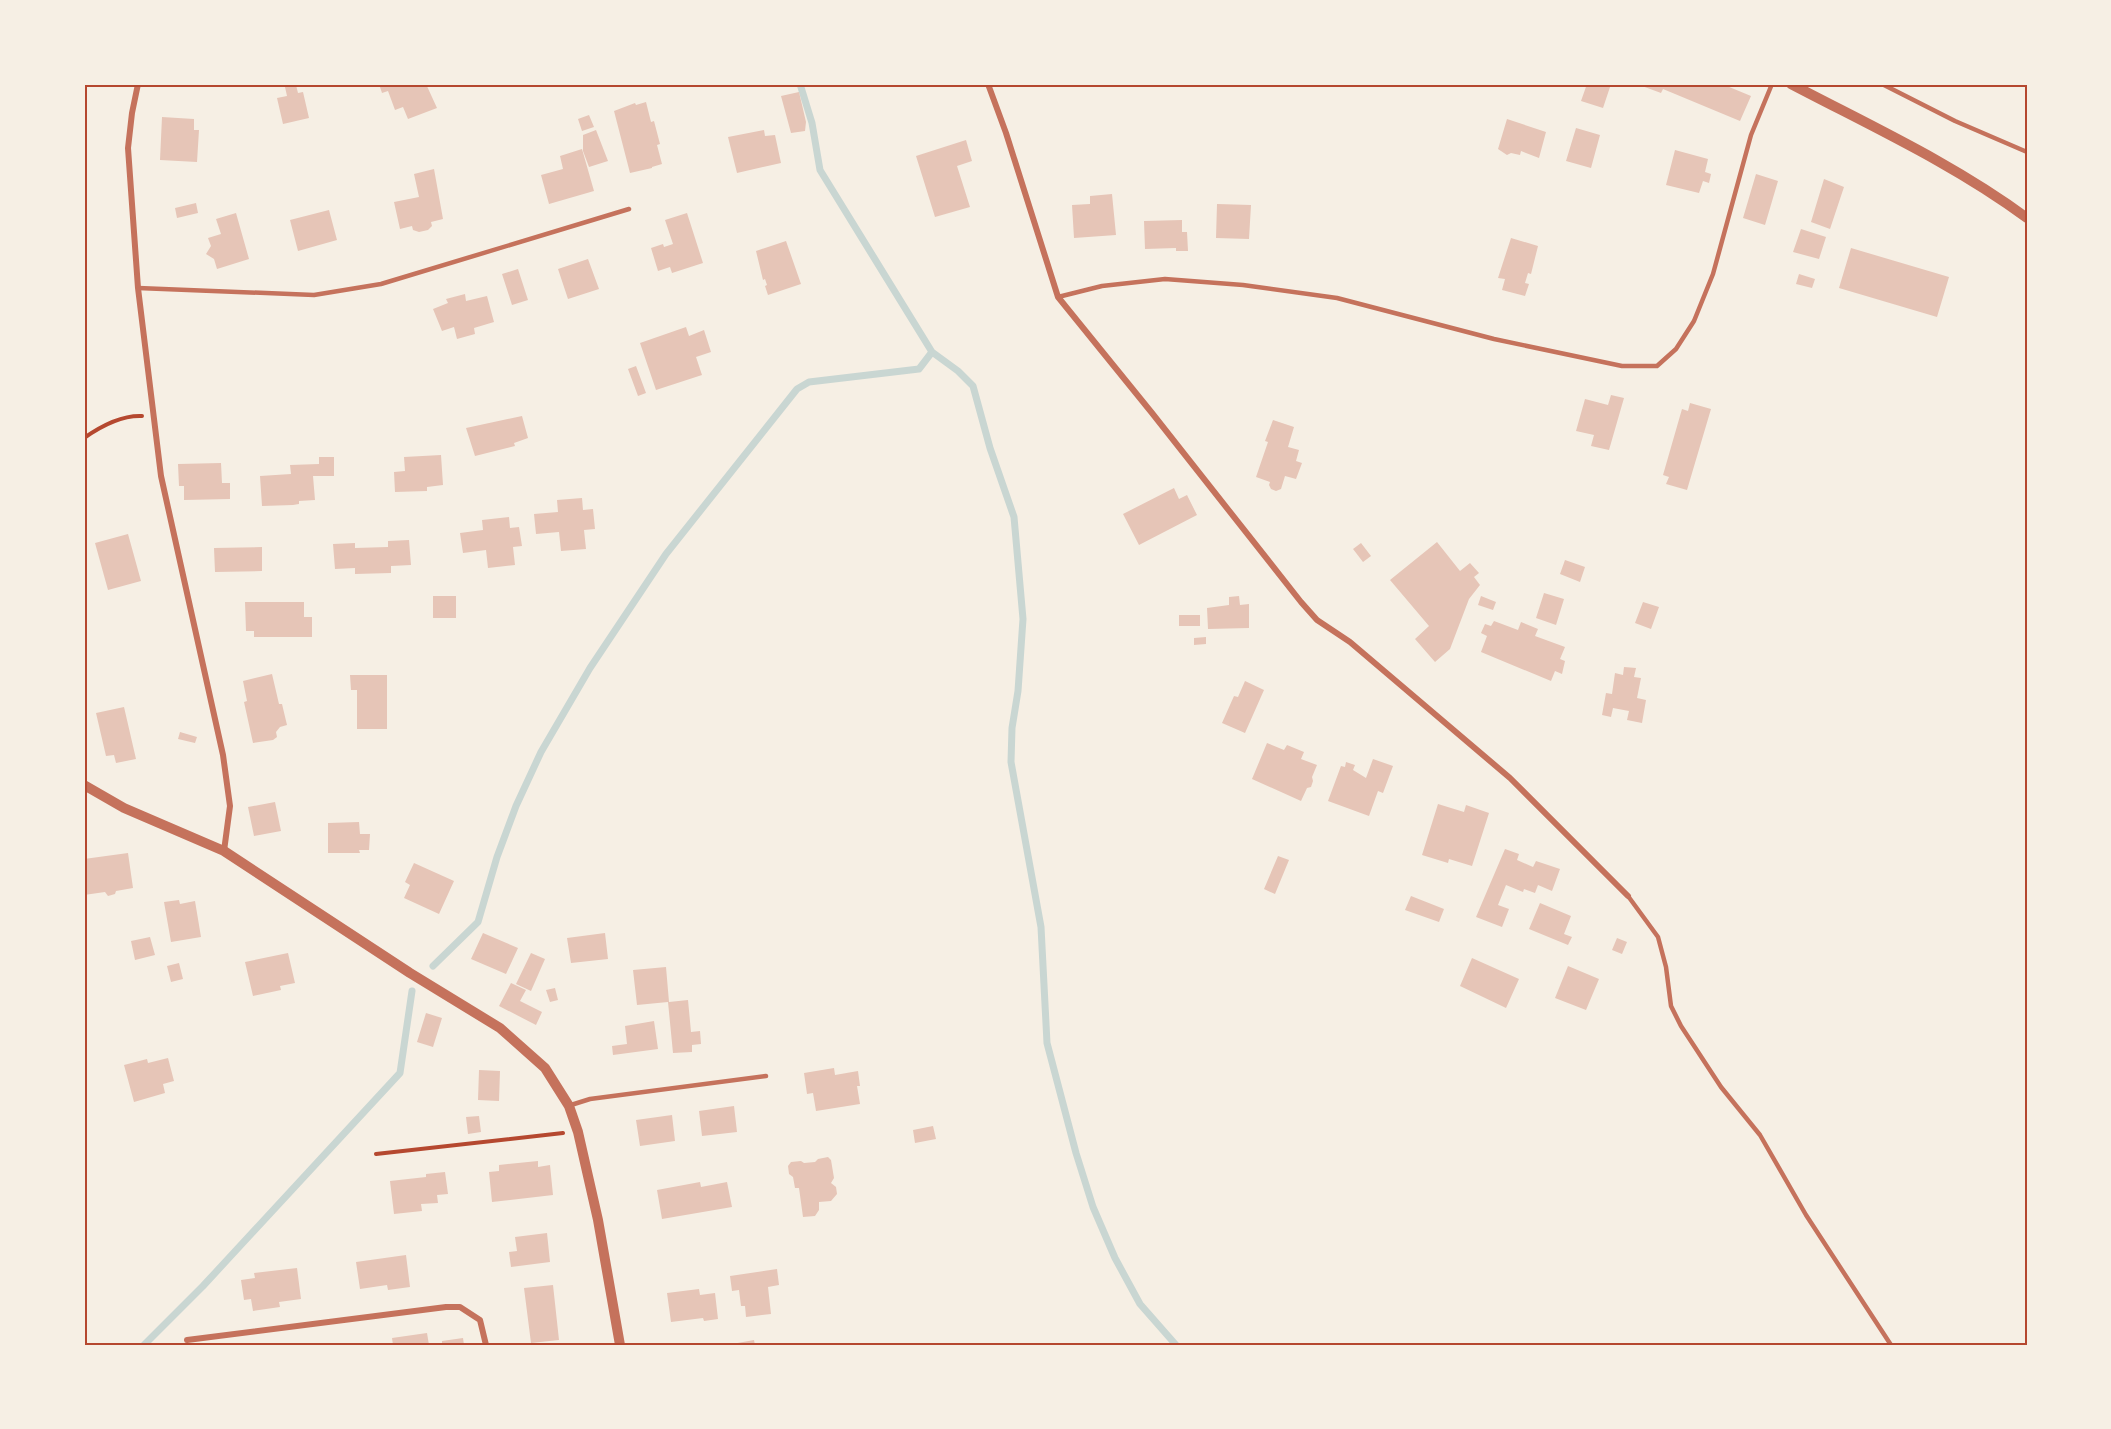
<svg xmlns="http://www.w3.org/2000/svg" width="2111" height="1429" font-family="Raleway,sans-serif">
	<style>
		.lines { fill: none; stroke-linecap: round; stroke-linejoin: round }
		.stream { stroke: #c9d6d2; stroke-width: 7 }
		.building { fill: #e6c5b7 }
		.path { stroke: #b5482f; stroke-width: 4 }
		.service { stroke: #c5725c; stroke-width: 4.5 }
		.minor { stroke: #c5725c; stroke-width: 6 }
		.tertiary { stroke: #c5725c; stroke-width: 10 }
		.neatline { fill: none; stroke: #b5482f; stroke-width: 2 }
	</style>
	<rect width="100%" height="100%" fill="#f6efe4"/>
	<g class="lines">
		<!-- stream -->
		<path class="stream" d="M 800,84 L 812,123 L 820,170 L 932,352 L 958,371 L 973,386 L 990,448 L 1014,517 L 1023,619 L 1018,691 L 1012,728 L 1011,762 L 1041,927 L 1047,1043 L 1076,1153 L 1093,1207 L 1115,1258 L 1140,1304 L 1176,1345
			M 433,966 L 478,922 L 497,857 L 516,806 L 541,752 L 590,668 L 666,554 L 797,389 L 809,382 L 919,369 L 932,352
			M 144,1345 L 203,1286 L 400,1073 L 412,991"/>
	</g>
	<!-- building -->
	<path class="building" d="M 379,84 L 426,84 L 437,108 L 408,119 L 403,107 L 395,110 L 388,91 L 382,93 Z
		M 1587,84 L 1611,84 L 1603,108 L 1581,101 Z
		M 1643,84 L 1722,84 L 1751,96 L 1740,121 L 1663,89 L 1661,93 L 1642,86 Z
		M 296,85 L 298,93 L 303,92 L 309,118 L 283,124 L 277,98 L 287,96 L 285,87 Z
		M 799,92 L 806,122 L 805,131 L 791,133 L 781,96 Z
		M 646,102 L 651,122 L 654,121 L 660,144 L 657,145 L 662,164 L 652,167 L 652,168 L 630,173 L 614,111 L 635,103 L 636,105 Z
		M 589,115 L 594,127 L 582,131 L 578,119 Z
		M 162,117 L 194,119 L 194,130 L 199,130 L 197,162 L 160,160 Z
		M 1507,119 L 1546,132 L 1539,158 L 1521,151 L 1520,155 L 1511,153 L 1507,155 L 1498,149 Z
		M 1576,128 L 1600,135 L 1591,168 L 1566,161 Z
		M 596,130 L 608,161 L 589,167 L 583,151 L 583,135 Z
		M 764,130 L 765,136 L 775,135 L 781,163 L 737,173 L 728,137 Z
		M 966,140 L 972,161 L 957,166 L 970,207 L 935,217 L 916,156 Z
		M 582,149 L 594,191 L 549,204 L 541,175 L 563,169 L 560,156 Z
		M 1675,150 L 1708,159 L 1705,172 L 1711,174 L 1709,183 L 1703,181 L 1699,193 L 1666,185 Z
		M 434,169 L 443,219 L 431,222 L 432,226 L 428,230 L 419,232 L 413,230 L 412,226 L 400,229 L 394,202 L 419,197 L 414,174 Z
		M 1756,174 L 1778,181 L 1765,225 L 1743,218 Z
		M 1824,179 L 1844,187 L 1830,229 L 1811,222 Z
		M 1112,194 L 1116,235 L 1074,238 L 1072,205 L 1090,204 L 1090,196 Z
		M 196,203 L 198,213 L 177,218 L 175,208 Z
		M 1217,204 L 1251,205 L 1249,239 L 1216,238 Z
		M 329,210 L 337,240 L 298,251 L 290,220 Z
		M 236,213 L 249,259 L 217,269 L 214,259 L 206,254 L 211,246 L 208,238 L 221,234 L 216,219 Z
		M 687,213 L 703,263 L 672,273 L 670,267 L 658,271 L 651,248 L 663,244 L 664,247 L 673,244 L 665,220 Z
		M 1182,220 L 1182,232 L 1187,232 L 1188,251 L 1176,251 L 1176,248 L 1145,249 L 1144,221 Z
		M 1801,229 L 1826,237 L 1819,259 L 1793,252 Z
		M 1511,238 L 1538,246 L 1531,274 L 1528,273 L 1525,283 L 1529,284 L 1525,296 L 1502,290 L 1505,279 L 1498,278 Z
		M 786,241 L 801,284 L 768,295 L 765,286 L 767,285 L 765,279 L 763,280 L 756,251 Z
		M 1851,248 L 1949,277 L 1937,317 L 1839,288 Z
		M 588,259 L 599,289 L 568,299 L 558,269 Z
		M 518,269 L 528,300 L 512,305 L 502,274 Z
		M 1799,274 L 1815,279 L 1812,288 L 1796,284 Z
		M 465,294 L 466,301 L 487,296 L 494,322 L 474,328 L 475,334 L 457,339 L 454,327 L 442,331 L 433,309 L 448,303 L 446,299 Z
		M 686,327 L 689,336 L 704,330 L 711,352 L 696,357 L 702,375 L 656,390 L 640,343 Z
		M 636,366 L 646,393 L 638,396 L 628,369 Z
		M 1611,395 L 1624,398 L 1609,450 L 1591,446 L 1594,435 L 1576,431 L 1585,399 L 1608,405 Z
		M 1690,403 L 1711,409 L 1687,490 L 1666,484 L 1669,477 L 1663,475 L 1682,409 L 1688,411 Z
		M 522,416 L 528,438 L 514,443 L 515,446 L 475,456 L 466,428 Z
		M 1273,420 L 1294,427 L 1288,447 L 1299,450 L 1296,461 L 1302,463 L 1296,479 L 1285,476 L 1281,489 L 1276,491 L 1271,489 L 1269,485 L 1270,482 L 1256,477 L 1268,442 L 1265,441 Z
		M 441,455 L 443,485 L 427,487 L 427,491 L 395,492 L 394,472 L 405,471 L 404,457 Z
		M 319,457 L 334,457 L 334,476 L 313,476 L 315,500 L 299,501 L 299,504 L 293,505 L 262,506 L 260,476 L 291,474 L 290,465 L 319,464 Z
		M 221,463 L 222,483 L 230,483 L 230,499 L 184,500 L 184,486 L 179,486 L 178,464 Z
		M 1174,488 L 1179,499 L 1187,495 L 1197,515 L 1139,545 L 1123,514 Z
		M 582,498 L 583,510 L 593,509 L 595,529 L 584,530 L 586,549 L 561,551 L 559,532 L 536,534 L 534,514 L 558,512 L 557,500 Z
		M 509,517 L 510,528 L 519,527 L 522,546 L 513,547 L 515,565 L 488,568 L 486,550 L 463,553 L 460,533 L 483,530 L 482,520 Z
		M 128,534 L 141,581 L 108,590 L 95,543 Z
		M 409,540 L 411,565 L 391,566 L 391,573 L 355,574 L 355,568 L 335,569 L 333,544 L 355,543 L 355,548 L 388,547 L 388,541 Z
		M 1437,542 L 1460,571 L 1470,563 L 1479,573 L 1474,577 L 1480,585 L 1469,599 L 1450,649 L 1435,662 L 1415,639 L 1429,626 L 1390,580 Z
		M 1361,543 L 1371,556 L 1363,562 L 1353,549 Z
		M 262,547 L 262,571 L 215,572 L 214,548 Z
		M 1565,560 L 1585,567 L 1580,582 L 1560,574 Z
		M 1544,593 L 1564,599 L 1556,625 L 1536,618 Z
		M 433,596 L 456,596 L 456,618 L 433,618 Z
		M 1239,596 L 1240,605 L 1249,604 L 1249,628 L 1208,629 L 1207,608 L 1229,605 L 1229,597 Z
		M 1481,596 L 1496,602 L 1493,610 L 1478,605 Z
		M 245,602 L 304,602 L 304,617 L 312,617 L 312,637 L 254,637 L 254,631 L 246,631 Z
		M 1643,602 L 1659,607 L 1651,629 L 1635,623 Z
		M 1179,615 L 1200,615 L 1200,626 L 1179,626 Z
		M 1494,621 L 1518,630 L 1521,622 L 1538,629 L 1535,636 L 1565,647 L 1560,659 L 1565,661 L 1562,674 L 1555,671 L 1551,681 L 1481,652 L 1487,636 L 1481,633 L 1485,624 L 1491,626 Z
		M 1206,637 L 1206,644 L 1194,645 L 1194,638 Z
		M 1624,667 L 1636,668 L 1634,677 L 1641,678 L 1637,698 L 1646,700 L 1642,723 L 1627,720 L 1629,711 L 1613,708 L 1611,717 L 1602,715 L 1606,693 L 1612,694 L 1615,673 L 1623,675 Z
		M 272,674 L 279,704 L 282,704 L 287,725 L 280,727 L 276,732 L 277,737 L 273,740 L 253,743 L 244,702 L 247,701 L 243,681 Z
		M 350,675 L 387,675 L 387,729 L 357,729 L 357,690 L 351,690 Z
		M 1245,681 L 1264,690 L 1245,733 L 1222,723 L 1234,696 L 1238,697 Z
		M 124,707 L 136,759 L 116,763 L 114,755 L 106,756 L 96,713 Z
		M 180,732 L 197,737 L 195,743 L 178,739 Z
		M 1267,743 L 1284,750 L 1287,745 L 1304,752 L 1301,759 L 1317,765 L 1312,777 L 1313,781 L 1311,787 L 1307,788 L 1301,801 L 1252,779 Z
		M 1373,759 L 1393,766 L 1383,793 L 1378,791 L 1369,816 L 1328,801 L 1341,766 L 1345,767 L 1346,762 L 1355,765 L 1353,770 L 1366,778 Z
		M 275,802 L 281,831 L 254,836 L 248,807 Z
		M 1438,804 L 1464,812 L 1466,805 L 1489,813 L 1472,866 L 1449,859 L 1448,863 L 1422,855 Z
		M 359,822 L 360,834 L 370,834 L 369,850 L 359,850 L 360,853 L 328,853 L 328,823 Z
		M 1505,849 L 1519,854 L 1517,860 L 1533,867 L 1536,861 L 1560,869 L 1552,891 L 1538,885 L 1535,893 L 1524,889 L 1523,892 L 1506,885 L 1498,905 L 1509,909 L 1502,927 L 1476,917 Z
		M 128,853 L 133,888 L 116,891 L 115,894 L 108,896 L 105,892 L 84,895 L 84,859 Z
		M 1278,856 L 1289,860 L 1275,894 L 1264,889 Z
		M 414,863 L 454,881 L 439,914 L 404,898 L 410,885 L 405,882 Z
		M 1411,896 L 1444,909 L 1439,922 L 1405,910 Z
		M 179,900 L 180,904 L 195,901 L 201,937 L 171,942 L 164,902 Z
		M 1540,903 L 1571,916 L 1564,934 L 1572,937 L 1568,945 L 1529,929 Z
		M 483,933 L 518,948 L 506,974 L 471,959 Z
		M 605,933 L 608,959 L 571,963 L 567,938 Z
		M 150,937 L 155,955 L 135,960 L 131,941 Z
		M 1617,938 L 1627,942 L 1622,954 L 1612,950 Z
		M 288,953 L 295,983 L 280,986 L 281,990 L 253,996 L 245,962 Z
		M 531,953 L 545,959 L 531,991 L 516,984 Z
		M 1472,958 L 1519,979 L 1506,1008 L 1460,986 Z
		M 179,963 L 183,979 L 171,982 L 167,966 Z
		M 1568,966 L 1599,979 L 1586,1010 L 1555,998 Z
		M 666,967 L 669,1002 L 688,1000 L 691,1032 L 700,1031 L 701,1044 L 692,1045 L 692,1052 L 673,1053 L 668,1002 L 637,1005 L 633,970 Z
		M 511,983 L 526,990 L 520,1001 L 542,1012 L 536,1025 L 499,1006 Z
		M 555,988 L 558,1000 L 550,1002 L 546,990 Z
		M 426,1013 L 442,1018 L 433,1047 L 417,1042 Z
		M 654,1021 L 658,1049 L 613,1055 L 612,1046 L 627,1044 L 625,1026 Z
		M 168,1058 L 174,1081 L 163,1084 L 165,1093 L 134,1102 L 124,1065 L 147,1059 L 148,1063 Z
		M 834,1068 L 835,1075 L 858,1071 L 860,1086 L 857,1086 L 860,1104 L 816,1111 L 813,1093 L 807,1094 L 804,1073 Z
		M 479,1070 L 500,1071 L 499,1101 L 478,1100 Z
		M 734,1106 L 737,1132 L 702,1136 L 699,1111 Z
		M 672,1115 L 675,1141 L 640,1146 L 636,1120 Z
		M 479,1116 L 481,1132 L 468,1134 L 466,1117 Z
		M 933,1126 L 936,1139 L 915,1143 L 913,1130 Z
		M 828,1157 L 831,1160 L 834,1178 L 831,1183 L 836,1187 L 837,1194 L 831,1201 L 819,1202 L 819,1210 L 815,1216 L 803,1217 L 799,1188 L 795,1188 L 793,1177 L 789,1174 L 788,1166 L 791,1162 L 801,1161 L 804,1163 L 815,1162 L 818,1159 Z
		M 538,1161 L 538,1167 L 550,1165 L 553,1195 L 492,1202 L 489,1172 L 499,1171 L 499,1165 Z
		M 445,1172 L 448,1194 L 437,1195 L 438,1203 L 421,1204 L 422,1211 L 394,1214 L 390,1181 L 426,1177 L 426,1174 Z
		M 700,1182 L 701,1187 L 727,1182 L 732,1207 L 662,1219 L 657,1190 Z
		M 547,1233 L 550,1262 L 511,1267 L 509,1252 L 517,1251 L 515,1237 Z
		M 406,1255 L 410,1287 L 388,1290 L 387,1285 L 360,1289 L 356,1262 Z
		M 297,1268 L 301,1299 L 279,1302 L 280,1307 L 253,1311 L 251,1299 L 244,1300 L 241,1280 L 255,1278 L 254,1273 Z
		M 777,1269 L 779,1285 L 768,1287 L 771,1314 L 746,1317 L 745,1306 L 741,1306 L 739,1290 L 732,1291 L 730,1276 Z
		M 553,1285 L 559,1340 L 531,1343 L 524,1288 Z
		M 699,1289 L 700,1295 L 715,1293 L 718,1319 L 704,1321 L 703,1318 L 671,1322 L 667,1293 Z
		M 427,1333 L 429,1345 L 393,1345 L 392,1338 Z
		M 463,1338 L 464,1345 L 442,1345 L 442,1341 Z
		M 754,1340 L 755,1345 L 732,1345 L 732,1344 Z"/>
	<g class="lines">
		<!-- path -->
		<path class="path" d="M 84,438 C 101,426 121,415 142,416
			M 376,1154 L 563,1133"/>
		<!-- service -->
		<path class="service" d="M 1882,84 L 1955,121 L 2027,152
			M 138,288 L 314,295 L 381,284 L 629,209
			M 1058,297 L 1102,286 L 1165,279 L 1243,285 L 1337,298 L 1494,339 L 1622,366 L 1657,366 L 1676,349 L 1694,321 L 1713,274 L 1751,135 L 1772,84
			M 1628,896 L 1658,937 L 1666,967 L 1671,1006 L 1681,1026 L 1721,1087 L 1760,1135 L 1806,1215 L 1891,1345
			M 571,1105 L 590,1099 L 766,1076"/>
		<!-- minor -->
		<path class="minor" d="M 138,84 L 132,113 L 128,148 L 138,288 L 161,476 L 223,755 L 230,806 L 224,851
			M 988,84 L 1006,133 L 1058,297 L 1152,413 L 1301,602 L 1317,620 L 1350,642 L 1510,778 L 1628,896
			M 187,1340 L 446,1307 L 460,1307 L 480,1320 L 486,1345"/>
		<!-- tertiary -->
		<path class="tertiary" d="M 1791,84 C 1871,126 1954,164 2027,218
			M 84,785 L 124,808 L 224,851 L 410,973 L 500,1028 L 545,1068 L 569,1106 L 578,1132 L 598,1220 L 620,1345"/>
	</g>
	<!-- border -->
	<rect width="2111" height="1429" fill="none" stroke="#f6efe4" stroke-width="171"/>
	<rect x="86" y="86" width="1940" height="1258" class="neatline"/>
</svg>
